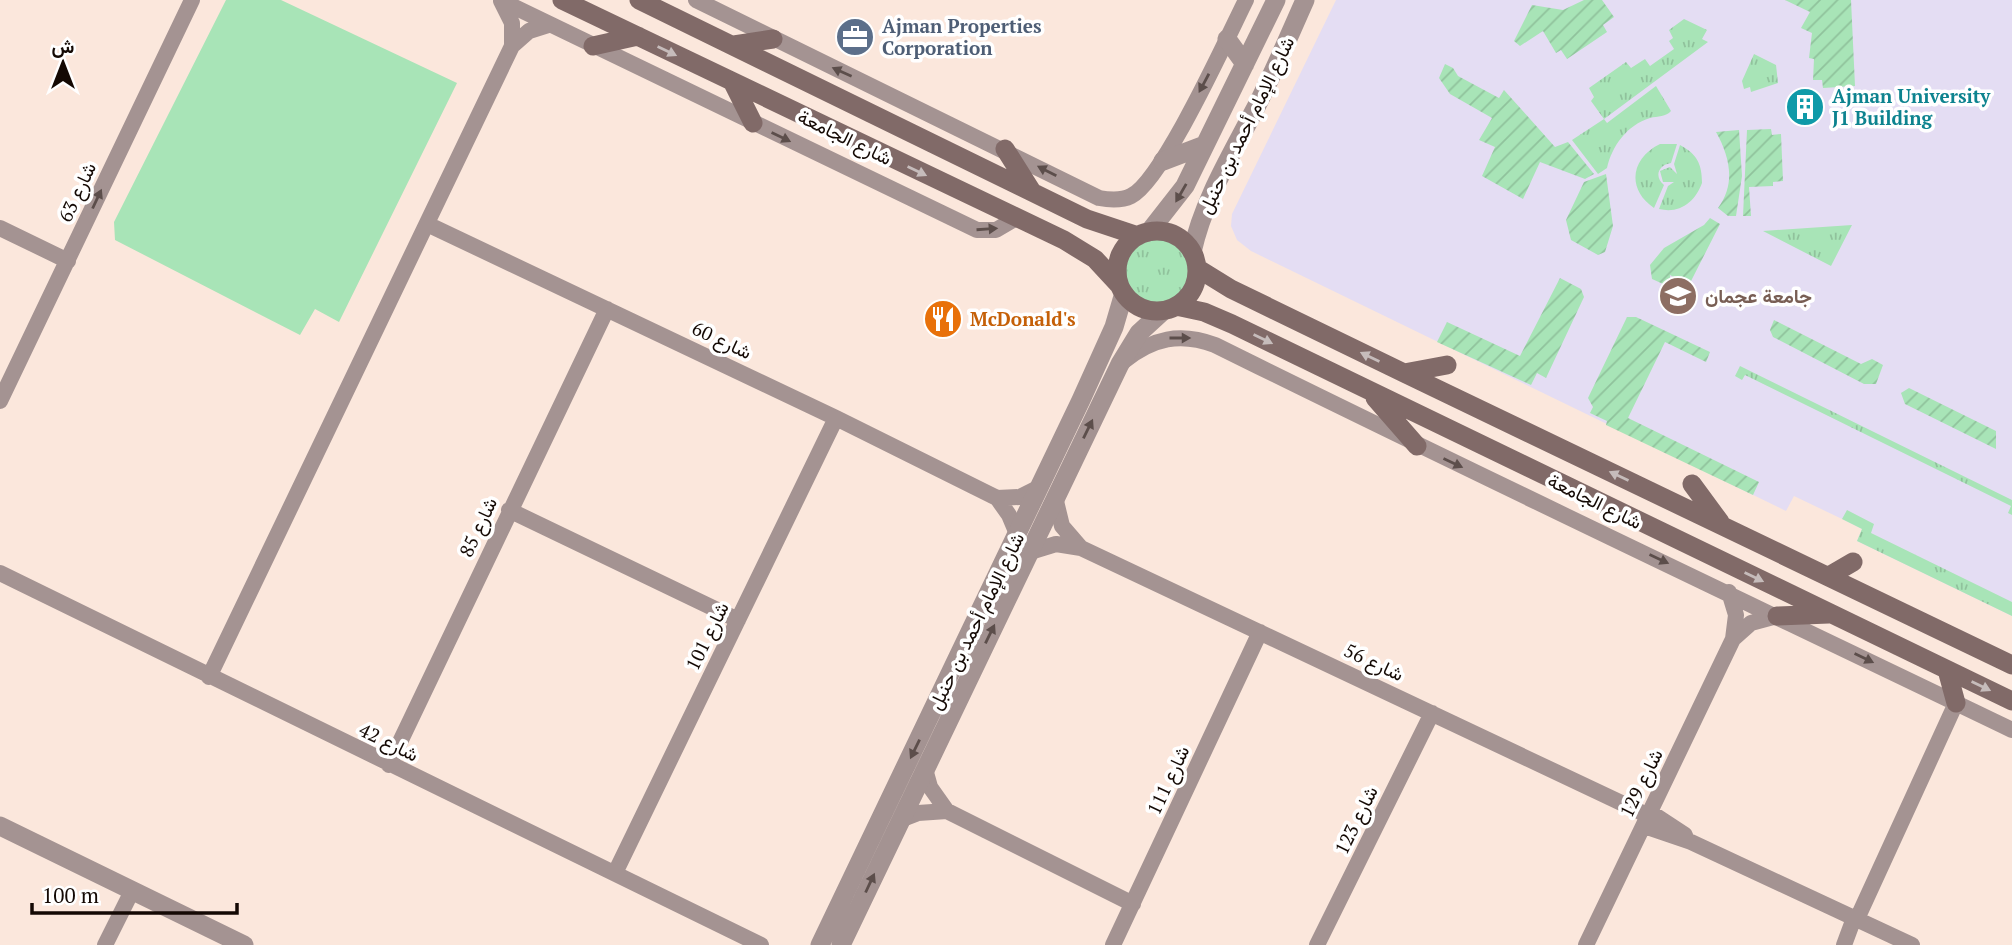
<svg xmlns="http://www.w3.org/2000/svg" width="2012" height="945" font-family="'PT Serif',Vazirmatn,serif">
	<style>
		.education { fill: #e4ddf3 }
		.grass { fill: url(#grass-tufts) }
		.park { fill: #a8e4b7 }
		.garden { fill: url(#garden-furrows) }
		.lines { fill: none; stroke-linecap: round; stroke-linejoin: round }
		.minor { stroke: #a49392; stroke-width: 16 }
		.tertiary { stroke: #a49392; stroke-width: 19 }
		.secondary { stroke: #816a68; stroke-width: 19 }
		.oneway { fill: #c6bcbb }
		.oneway2 { fill: #5c4e4b }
		.labels { text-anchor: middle; stroke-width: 7; stroke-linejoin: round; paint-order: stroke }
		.service-label { font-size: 19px; font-weight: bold; fill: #4e5e75; stroke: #fff; text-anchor: start }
		.culture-label { font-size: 19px; font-weight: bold; fill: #0d838f; stroke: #fff; text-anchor: start }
		.street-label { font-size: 19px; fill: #140904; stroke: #fff }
		.education-label { font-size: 19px; font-weight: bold; fill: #785e54; stroke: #fff; text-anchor: start }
		.food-label { font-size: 19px; font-weight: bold; fill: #c56008; stroke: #fff; text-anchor: start }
	</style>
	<defs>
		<pattern id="grass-tufts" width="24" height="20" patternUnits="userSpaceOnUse" patternTransform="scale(1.75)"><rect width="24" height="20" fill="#a8e4b7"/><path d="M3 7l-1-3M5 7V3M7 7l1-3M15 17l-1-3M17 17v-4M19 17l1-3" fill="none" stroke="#90c29c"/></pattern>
		<pattern id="garden-furrows" width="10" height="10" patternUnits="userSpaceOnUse" patternTransform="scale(1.75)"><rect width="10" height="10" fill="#a8e4b7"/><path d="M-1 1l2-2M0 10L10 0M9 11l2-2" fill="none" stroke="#90c29c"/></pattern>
	</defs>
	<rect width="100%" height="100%" fill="#fbe7dc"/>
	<!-- education -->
	<path class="education" d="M 1336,0 L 2012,0 L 2012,616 L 1857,541 L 1862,529 L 1842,519 L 1794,496 L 1786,511 L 1251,251 L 1237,240 L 1231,226 L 1232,214 Z"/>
	<!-- grass -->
	<path class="grass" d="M 1684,19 L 1707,30 L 1702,39 L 1708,42 L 1604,119 L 1607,123 L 1656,86 L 1671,111 C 1666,117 1658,116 1650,118 C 1627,125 1612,146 1607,168 L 1598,174 L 1572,140 L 1604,119 L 1591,101 L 1594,97 L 1589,88 L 1626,62 L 1631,68 L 1645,59 L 1650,66 L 1674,49 L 1669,41 L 1673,38 L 1669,30 Z
		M 1754,54 L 1776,65 L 1778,83 L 1751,92 L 1750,87 L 1744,89 L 1742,81 Z
		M 1660,144 L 1677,144 L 1671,163 C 1658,165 1654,177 1664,185 L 1654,208 C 1626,189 1631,158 1660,144 Z
		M 1680,145 C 1697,154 1702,164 1702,183 C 1695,202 1680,214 1659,209 L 1668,186 L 1674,182 L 1663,182 L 1660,171 L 1670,167 L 1677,174 L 1674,164 Z
		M 1852,225 L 1831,266 L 1763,231 Z
		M1124 271a34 34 0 1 1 68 0a34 34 0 1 1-68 0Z
		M 1740,366 L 2012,500 L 2012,515 L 2008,513 L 2011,506 L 1745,375 L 1742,380 L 1735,376 Z
		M 1847,510 L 1874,524 L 1871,533 L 2012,602 L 2012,616 L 1857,541 L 1862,529 L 1842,519 Z"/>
	<!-- park -->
	<path class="park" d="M 226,0 L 281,0 L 457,83 L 339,322 L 315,309 L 300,335 L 115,240 L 114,222 Z"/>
	<!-- garden -->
	<path class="garden" d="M 1584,0 L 1602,0 L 1614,17 L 1603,25 L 1607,32 L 1567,59 L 1561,50 L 1556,53 L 1543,31 L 1520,46 L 1514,41 L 1532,5 L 1563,10 Z
		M 1785,0 L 1851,0 L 1855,86 L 1823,88 L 1822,80 L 1813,80 L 1814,59 L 1809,58 L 1812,33 L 1801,28 L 1810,12 Z
		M 1445,64 L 1453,68 L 1458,76 L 1499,98 L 1504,90 L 1555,147 L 1568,142 L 1594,174 L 1585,179 L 1540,162 L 1523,199 L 1482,176 L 1495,147 L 1479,140 L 1492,118 L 1450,94 L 1439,78 Z
		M 1771,129 L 1772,135 L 1781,134 L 1783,181 L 1773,182 L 1773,186 L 1749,187 L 1751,216 L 1743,216 L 1747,130 Z
		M 1739,130 L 1742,176 L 1736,216 L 1728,216 L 1718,208 C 1736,184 1730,157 1716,132 Z
		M 1606,174 L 1613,226 L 1605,252 L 1598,255 L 1571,240 L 1566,220 L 1584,182 Z
		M 1710,218 L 1720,224 L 1689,285 L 1670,275 L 1670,287 L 1652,279 L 1650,265 L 1664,248 L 1704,225 Z
		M 1560,278 L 1581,289 L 1584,297 L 1546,378 L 1537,373 L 1531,385 L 1437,342 L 1447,322 L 1520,356 Z
		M 1627,317 L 1636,317 L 1710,352 L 1706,362 L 1665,342 L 1628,418 L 1759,482 L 1753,495 L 1606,425 L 1607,421 L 1590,413 L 1593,407 L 1588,398 Z
		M 1774,320 L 1861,364 L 1872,359 L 1883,365 L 1876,384 L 1864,384 L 1773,337 L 1770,330 Z
		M 1909,388 L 1996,431 L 1996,449 L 1905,404 L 1901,393 Z"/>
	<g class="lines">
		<!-- minor -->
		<path class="minor" d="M 696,0 L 1099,198 C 1110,200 1121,201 1131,196 C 1163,180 1227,38 1246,0
			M 502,1 L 977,230 L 996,230 L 1016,218
			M 512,46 L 529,31 L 548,25
			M 427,224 L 836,418 L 997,498 L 1009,515 L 1017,534
			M 0,228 L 68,261
			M 1124,361 C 1153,338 1180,332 1215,345 C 1479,476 1746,602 2012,730
			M 0,401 L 192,0
			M 1055,497 L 1062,526 L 1081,548
			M 997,498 L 1020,497 L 1040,487
			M 509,510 L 738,620
			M 1030,552 L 1056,544 L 1081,548 L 1649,816
			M 0,573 L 761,945
			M 1733,639 L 1751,623 L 1777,616
			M 209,677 L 512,46 L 512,23 L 501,1
			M 389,765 L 607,309
			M 925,769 L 930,787 L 947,811 L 1133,904
			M 1650,812 L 1685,835
			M 900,820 L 918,813 L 947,811
			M 1644,826 L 1691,842 L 1912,945
			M 615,873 L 836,418
			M 1857,919 L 1956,703
			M 105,945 L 132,891
			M 1113,945 L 1260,632
			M 1317,945 L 1432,713
			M 1586,945 L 1733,639 L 1736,615 L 1729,592
			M 1844,945 L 1854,918"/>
		<!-- tertiary -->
		<path class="tertiary" d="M 1227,39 L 1245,64
			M 1163,161 L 1205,145
			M 1149,232 L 1185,186 L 1276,0
			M 1192,252 C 1203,202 1229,159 1253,113 C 1272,77 1288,38 1305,0
			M 0,826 L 244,945
			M 820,945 L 1081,400 L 1114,327 L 1124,293
			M 841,945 L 1120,364 L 1139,333 L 1163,311"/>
		<!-- secondary -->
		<path class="secondary" d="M 562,0 L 1064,240 L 1095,259 L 1120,286
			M 639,0 L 1087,219 L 1138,236
			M 734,45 L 773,39
			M 593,46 L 638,36
			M 733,83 L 753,123
			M 1005,149 L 1031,190
			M1117 271a40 40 0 1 1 80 0a40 40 0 1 1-80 0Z
			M 1197,268 L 1231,289 L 1404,373 L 2012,665
			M 1176,306 L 1204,312 L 1232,324 L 2012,701
			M 1404,373 L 1447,365
			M 1375,398 L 1417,446
			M 1692,484 L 1720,522
			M 1829,576 L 1853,562
			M 1777,616 L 1829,614
			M 1947,670 L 1956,703"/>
	</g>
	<!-- one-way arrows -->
	<defs><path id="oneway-solid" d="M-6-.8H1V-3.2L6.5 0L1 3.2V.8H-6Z" transform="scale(1.75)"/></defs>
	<g class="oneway">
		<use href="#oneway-solid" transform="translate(667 51) rotate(26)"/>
		<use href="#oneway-solid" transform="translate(917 171) rotate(26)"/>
		<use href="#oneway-solid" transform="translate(1263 339) rotate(26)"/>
		<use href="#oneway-solid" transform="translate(1370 357) rotate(-154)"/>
		<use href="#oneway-solid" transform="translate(1619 476) rotate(-155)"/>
		<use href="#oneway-solid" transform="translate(1754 577) rotate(26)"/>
		<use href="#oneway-solid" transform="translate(1981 686) rotate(26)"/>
	</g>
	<g class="oneway2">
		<use href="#oneway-solid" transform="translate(842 72) rotate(-156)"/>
		<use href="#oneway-solid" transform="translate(1204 83) rotate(118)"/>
		<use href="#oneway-solid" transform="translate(781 137) rotate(26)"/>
		<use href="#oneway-solid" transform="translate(1047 171) rotate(-153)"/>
		<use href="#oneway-solid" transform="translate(1181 193) rotate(120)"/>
		<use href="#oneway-solid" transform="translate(97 199) rotate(-65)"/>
		<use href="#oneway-solid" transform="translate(987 229) rotate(-4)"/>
		<use href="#oneway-solid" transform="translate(1180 338)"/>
		<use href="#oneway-solid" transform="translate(1088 429) rotate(-64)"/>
		<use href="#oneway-solid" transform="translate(1453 463) rotate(25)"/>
		<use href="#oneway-solid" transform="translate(1659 559) rotate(25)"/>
		<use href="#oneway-solid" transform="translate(990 634) rotate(-64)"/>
		<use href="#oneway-solid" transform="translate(1864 658) rotate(26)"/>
		<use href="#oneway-solid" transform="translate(915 749) rotate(116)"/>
		<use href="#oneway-solid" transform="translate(870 883) rotate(-65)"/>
	</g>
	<!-- icons -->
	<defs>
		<symbol id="office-disc" viewBox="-11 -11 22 22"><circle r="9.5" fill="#5c6f8a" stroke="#fff"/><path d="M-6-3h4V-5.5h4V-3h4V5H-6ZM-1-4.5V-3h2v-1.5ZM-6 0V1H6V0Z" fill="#fff"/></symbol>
		<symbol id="building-disc" viewBox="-11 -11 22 22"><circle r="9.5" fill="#0f9aa8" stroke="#fff"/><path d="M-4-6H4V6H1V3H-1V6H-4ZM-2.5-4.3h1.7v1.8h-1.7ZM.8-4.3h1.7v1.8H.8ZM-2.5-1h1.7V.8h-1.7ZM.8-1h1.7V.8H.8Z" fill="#fff"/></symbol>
		<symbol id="university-disc" viewBox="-11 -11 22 22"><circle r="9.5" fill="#8d6e63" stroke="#fff"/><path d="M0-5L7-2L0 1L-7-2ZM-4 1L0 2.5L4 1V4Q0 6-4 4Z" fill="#fff"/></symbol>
		<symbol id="restaurant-disc" viewBox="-11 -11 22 22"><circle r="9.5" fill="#e8710a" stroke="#fff"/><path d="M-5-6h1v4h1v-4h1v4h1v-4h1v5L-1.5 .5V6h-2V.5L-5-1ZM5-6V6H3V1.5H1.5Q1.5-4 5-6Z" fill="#fff"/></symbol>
	</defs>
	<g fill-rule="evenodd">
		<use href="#office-disc" x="833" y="15" width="44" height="44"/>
		<use href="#building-disc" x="1783" y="85" width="44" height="44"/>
		<use href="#university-disc" x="1656" y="274" width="44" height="44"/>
		<use href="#restaurant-disc" x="921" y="297" width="44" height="44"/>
	</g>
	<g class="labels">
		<!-- service labels -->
		<g class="service-label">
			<text x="882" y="33">Ajman Properties<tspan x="882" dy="22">Corporation</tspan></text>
		</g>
		<!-- culture labels -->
		<g class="culture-label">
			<text x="1832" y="103">Ajman University<tspan x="1832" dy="22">J1 Building</tspan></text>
		</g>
		<!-- street labels -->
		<g class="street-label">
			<text transform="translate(1246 125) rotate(-64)" y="7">شارع الإمام أحمد بن حنبل</text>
			<text transform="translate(845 137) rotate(26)" y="7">شارع الجامعة</text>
			<text transform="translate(77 192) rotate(-65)" y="7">شارع 63</text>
			<text transform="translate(722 340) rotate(25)" y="7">شارع 60</text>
			<text transform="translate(1595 501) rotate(26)" y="7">شارع الجامعة</text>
			<text transform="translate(478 527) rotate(-65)" y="7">شارع 85</text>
			<text transform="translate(976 621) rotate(-64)" y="7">شارع الإمام أحمد بن حنبل</text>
			<text transform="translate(707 636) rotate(-64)" y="7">شارع 101</text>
			<text transform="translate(1374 662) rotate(25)" y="7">شارع 56</text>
			<text transform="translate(389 742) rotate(26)" y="7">شارع 42</text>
			<text transform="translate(1168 780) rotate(-65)" y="7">شارع 111</text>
			<text transform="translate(1641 783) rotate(-64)" y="7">شارع 129</text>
			<text transform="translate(1356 820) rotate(-64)" y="7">شارع 123</text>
		</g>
		<!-- education labels -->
		<g class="education-label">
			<text x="1705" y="303">جامعة عجمان</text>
		</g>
		<!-- food labels -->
		<g class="food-label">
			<text x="970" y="326">McDonald's</text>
		</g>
	</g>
	<!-- north arrow -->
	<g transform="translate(63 63)" stroke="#ffffff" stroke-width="5" paint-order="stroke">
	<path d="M0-5L12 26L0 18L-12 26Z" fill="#140904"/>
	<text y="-10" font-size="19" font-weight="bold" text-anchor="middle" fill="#140904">ش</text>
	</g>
	<!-- scale -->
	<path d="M32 903v10h205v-10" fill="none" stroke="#140904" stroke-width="3.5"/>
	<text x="42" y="903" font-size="21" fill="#140904" stroke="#ffffff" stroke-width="5" paint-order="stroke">100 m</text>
</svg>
